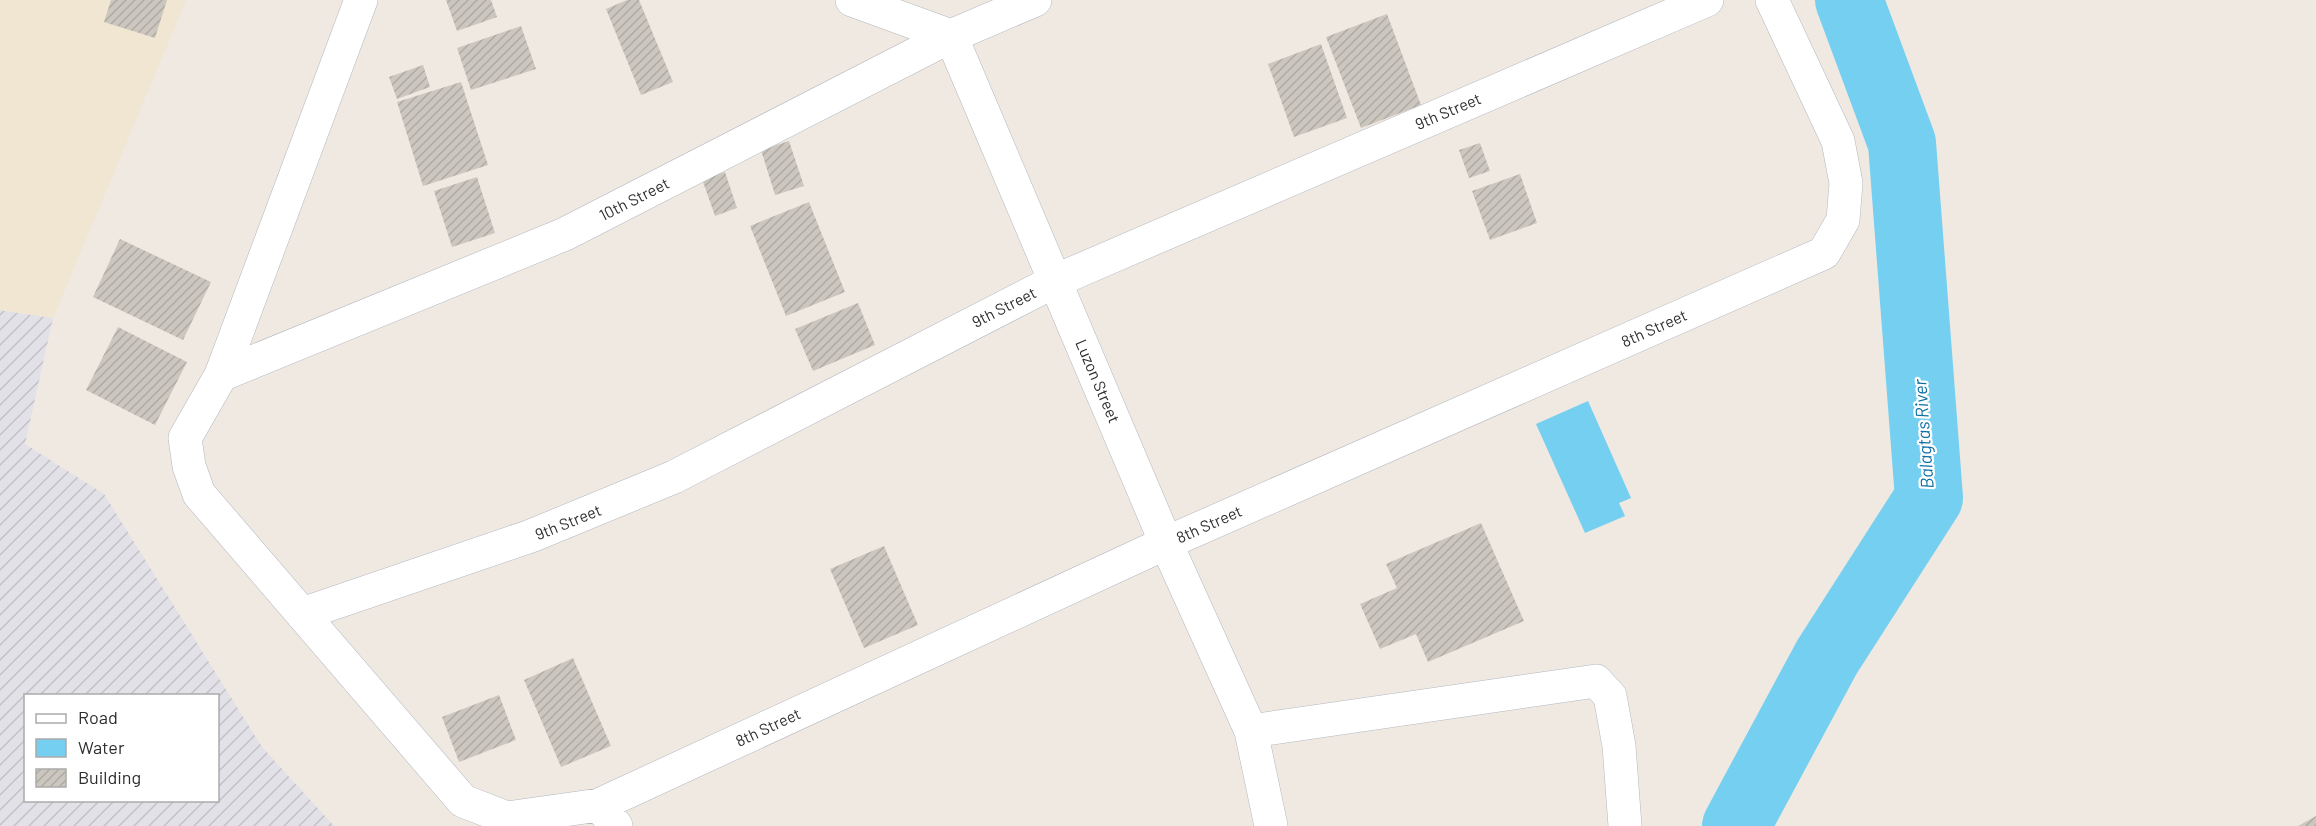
<svg xmlns="http://www.w3.org/2000/svg" width="2316" height="826" font-family="Barlow,sans-serif">
	<style>
		.industrial { fill: url(#industrial-furrows); fill-rule: evenodd }
		.education { fill: #f0e6d1 }
		.water { fill: #75cff0 }
		.lines { fill: none; stroke-linecap: round; stroke-linejoin: round }
		.river { stroke: #75cff0; stroke-width: 68 }
		.building { fill: url(#building-hatch) }
		.street-casing { stroke: #b4b7c1; stroke-width: 34 }
		.street { stroke: #fff; stroke-width: 33 }
		.labels { text-anchor: middle; stroke-width: 4.5; stroke-linejoin: round; paint-order: stroke }
		.street-label { font-size: 16px; fill: #2e2e2e; stroke: #fff }
		.water-label { font-size: 18px; font-style: italic; fill: #0d6fa3; stroke: #fff }
	</style>
	<defs>
		<pattern id="industrial-furrows" width="10" height="10" patternUnits="userSpaceOnUse" patternTransform="scale(1.5)"><rect width="10" height="10" fill="#e3e1e8"/><path d="M-1 1l2-2M0 10L10 0M9 11l2-2" fill="none" stroke="#c3c1c7"/></pattern>
		<pattern id="building-hatch" width="6" height="6" patternUnits="userSpaceOnUse" patternTransform="scale(1.5)"><rect width="6" height="6" fill="#cbc7bf"/><path d="M-1 1l2-2M0 6l6-6M5 7l2-2" fill="none" stroke="#afaba4"/></pattern>
	</defs>
	<rect width="100%" height="100%" fill="#efe9e1"/>
	<!-- industrial -->
	<path class="industrial" d="M 0,310 L 53,318 L 25,444 L 104,494 L 262,747 L 334,826 L 0,826 ZM 26,696 L 218,696 L 218,800 L 26,800 Z"/>
	<!-- education -->
	<path class="education" d="M 0,0 L 186,0 L 53,318 L 0,310 Z"/>
	<!-- water -->
	<path class="water" d="M 1588,401 L 1631,498 L 1619,503 L 1625,516 L 1585,533 L 1536,424 Z"/>
	<g class="lines">
		<!-- river -->
		<path class="river" d="M 1736,826 L 1827,657 L 1929,498 L 1902,143 L 1849,0"/>
	</g>
	<!-- building -->
	<path class="building" d="M 111,0 L 167,0 L 155,38 L 104,22 Z
		M 446,0 L 491,0 L 497,17 L 457,31 Z
		M 627,0 L 639,0 L 673,82 L 641,95 L 606,9 Z
		M 1387,14 L 1421,105 L 1361,128 L 1326,37 Z
		M 521,26 L 536,69 L 471,90 L 457,48 Z
		M 1321,44 L 1347,118 L 1294,137 L 1268,64 Z
		M 423,65 L 430,87 L 397,99 L 389,77 Z
		M 461,82 L 488,165 L 423,186 L 397,102 Z
		M 789,141 L 804,186 L 775,195 L 761,150 Z
		M 1480,143 L 1490,171 L 1469,178 L 1459,150 Z
		M 725,172 L 737,208 L 715,216 L 702,179 Z
		M 1520,174 L 1537,223 L 1490,240 L 1472,191 Z
		M 477,177 L 495,233 L 452,247 L 434,191 Z
		M 809,202 L 845,292 L 786,316 L 750,226 Z
		M 120,239 L 211,282 L 183,340 L 93,297 Z
		M 858,303 L 875,345 L 813,371 L 795,329 Z
		M 118,327 L 187,362 L 155,425 L 86,390 Z
		M 1481,523 L 1524,621 L 1428,662 L 1416,634 L 1380,649 L 1360,604 L 1397,588 L 1386,564 Z
		M 884,546 L 918,625 L 864,648 L 830,569 Z
		M 573,658 L 611,746 L 561,767 L 524,680 Z
		M 499,695 L 516,740 L 459,762 L 442,717 Z
		M 2316,816 L 2316,826 L 2298,826 Z"/>
	<g class="lines">
		<defs>
			<path id="street" d="M 361,0 L 221,375 L 185,438 L 189,466 L 199,494 L 463,801 L 507,818 L 599,805 L 616,826
				M 852,0 L 951,36 L 1166,543 L 1251,731 L 1271,826
				M 221,375 L 565,234 L 951,36 L 1035,0
				M 302,614 L 531,536 L 674,477 L 1055,281 L 1707,0
				M 1251,731 L 1596,681 L 1610,696 L 1619,746 L 1625,826
				M 599,805 L 1166,543 L 1824,253 L 1843,220 L 1846,183 L 1838,141 L 1772,0"/>
		</defs>
		<!-- street casing -->
		<use href="#street" class="street-casing"/>
		<!-- street -->
		<use href="#street" class="street"/>
	</g>
	<g class="labels">
		<!-- street labels -->
		<g class="street-label">
			<text transform="translate(1448 111) rotate(-23)" y="6">9th Street</text>
			<text transform="translate(634 199) rotate(-27)" y="6">10th Street</text>
			<text transform="translate(1004 307) rotate(-27)" y="6">9th Street</text>
			<text transform="translate(1654 328) rotate(-24)" y="6">8th Street</text>
			<text transform="translate(1098 381) rotate(67)" y="6">Luzon Street</text>
			<text transform="translate(568 522) rotate(-22)" y="6">9th Street</text>
			<text transform="translate(1209 524) rotate(-24)" y="6">8th Street</text>
			<text transform="translate(768 727) rotate(-25)" y="6">8th Street</text>
		</g>
		<!-- water labels -->
		<g class="water-label">
			<text transform="translate(1924 434) rotate(-94)" y="6">Balagtas River</text>
		</g>
	</g>
	<!-- legend -->
	<rect x="24" y="694" width="195" height="108" fill="#ffffff" stroke="#ababab" stroke-width="1.5"/>
	<rect x="36" y="714" width="30" height="9" fill="#ffffff" stroke="#ababab" stroke-width="1.5"/>
	<text x="78" y="724" font-size="18" fill="#2e2e2e">Road</text>
	<rect x="36" y="739" width="30" height="18" fill="#75cff0" stroke="#ababab" stroke-width="1.5"/>
	<text x="78" y="754" font-size="18" fill="#2e2e2e">Water</text>
	<rect x="36" y="769" width="30" height="18" fill="url(#building-hatch)" stroke="#ababab" stroke-width="1.5"/>
	<text x="78" y="784" font-size="18" fill="#2e2e2e">Building</text>
</svg>
